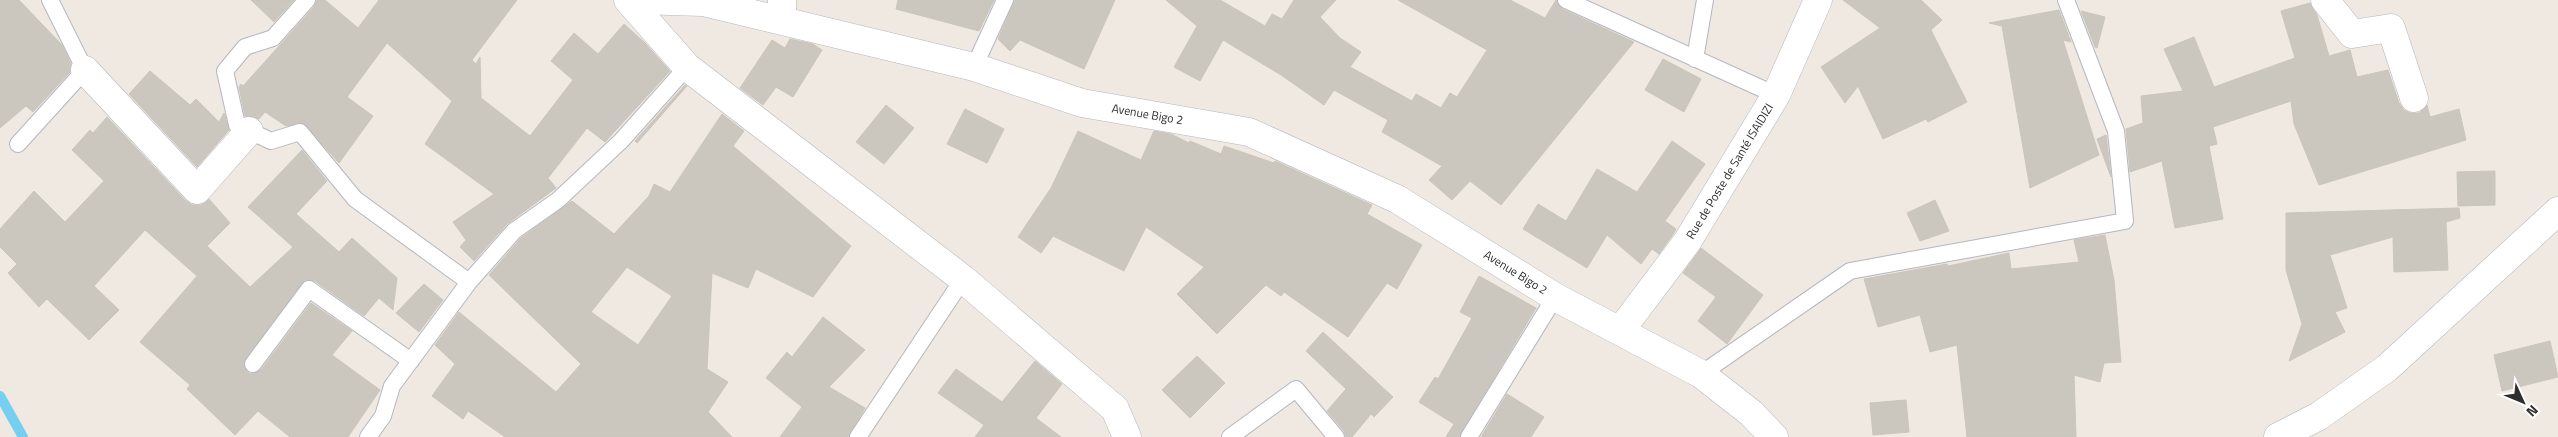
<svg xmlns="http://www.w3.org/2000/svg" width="2558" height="437" font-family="'Titillium Web',sans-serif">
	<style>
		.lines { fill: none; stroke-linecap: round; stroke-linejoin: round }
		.stream { stroke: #75cff0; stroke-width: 10 }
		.building { fill: #cbc7bf; stroke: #cbc5ba; fill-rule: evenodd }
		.lane-casing { stroke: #b4b7c1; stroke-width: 18 }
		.street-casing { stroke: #b4b7c1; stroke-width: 29 }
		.secondary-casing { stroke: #b4b7c1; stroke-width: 29 }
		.lane { stroke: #fff; stroke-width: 16 }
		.street { stroke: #fff; stroke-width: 28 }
		.secondary { stroke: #fff; stroke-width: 28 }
		.labels { text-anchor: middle; stroke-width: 4; stroke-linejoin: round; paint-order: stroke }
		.street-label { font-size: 12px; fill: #2e2e2e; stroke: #fff }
	</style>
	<rect width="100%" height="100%" fill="#efe9e1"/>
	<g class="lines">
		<!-- stream -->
		<path class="stream" d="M 0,396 L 23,437"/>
	</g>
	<!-- building -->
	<path class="building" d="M 0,0 L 19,0 L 62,45 L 71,64 L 70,72 L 33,112 L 26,106 L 0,128 Z
		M 251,0 L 294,0 L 274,22 Z
		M 317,0 L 325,0 L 358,28 L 379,0 L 517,0 L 472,60 L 476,64 L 480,57 L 481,98 L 530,136 L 573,80 L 551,61 L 574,33 L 598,54 L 624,24 L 644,42 L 670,71 L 605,142 L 587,128 L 548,178 L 556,188 L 507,224 L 474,261 L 460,247 L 466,240 L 453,222 L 494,194 L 425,144 L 452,101 L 387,43 L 347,97 L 373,116 L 339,163 L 303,123 L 286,126 L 265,112 L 259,119 L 245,116 L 239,87 L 241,84 L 243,86 L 280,45 L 314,7 Z
		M 898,0 L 994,0 L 979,31 L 896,9 Z
		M 1015,0 L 1115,0 L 1084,69 L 1020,40 L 1010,51 L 998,39 Z
		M 1166,0 L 1220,0 L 1265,26 L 1272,14 L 1282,19 L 1294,0 L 1336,0 L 1320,17 L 1340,38 L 1361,52 L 1350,67 L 1412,101 L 1416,94 L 1441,108 L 1450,93 L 1457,97 L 1487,50 L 1398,0 L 1510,0 L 1545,18 L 1556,0 L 1562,9 L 1634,42 L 1501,205 L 1470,181 L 1452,200 L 1429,180 L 1442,166 L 1382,132 L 1388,120 L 1334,90 L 1324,105 L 1281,75 L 1223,40 L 1200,81 L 1174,67 L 1197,26 Z
		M 1843,0 L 1921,0 L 1942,20 L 1931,30 L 1967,102 L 1928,122 L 1926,119 L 1883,139 L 1858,86 L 1845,103 L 1821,67 L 1880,28 Z
		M 2310,3 L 2317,15 L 2329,56 L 2350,50 L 2357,77 L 2388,70 L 2399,103 L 2404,110 L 2410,113 L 2419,113 L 2427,105 L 2430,117 L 2459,109 L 2466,140 L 2319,185 L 2294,124 L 2291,101 L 2213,127 L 2217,144 L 2209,146 L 2223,219 L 2175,228 L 2162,161 L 2130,172 L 2126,129 L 2143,123 L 2141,96 L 2183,91 L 2164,49 L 2194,37 L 2214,87 L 2295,58 L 2281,11 Z
		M 2059,10 L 2071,42 L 2063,40 L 2099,155 L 2030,188 L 2002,26 L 1989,23 Z
		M 2081,11 L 2105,17 L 2097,48 L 2095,47 Z
		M 790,39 L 813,44 L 822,50 L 793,97 L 776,87 L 763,105 L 740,88 L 772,40 L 785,48 Z
		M 1663,59 L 1701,79 L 1684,112 L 1645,90 Z
		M 150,71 L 190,105 L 196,99 L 219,122 L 224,113 L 229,130 L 197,167 L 129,94 Z
		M 685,85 L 687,86 L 637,143 L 635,141 Z
		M 886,105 L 914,128 L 884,164 L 856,142 Z
		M 965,109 L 1004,129 L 987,163 L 947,144 Z
		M 722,114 L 744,131 L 733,146 L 851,246 L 813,297 L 756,269 L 748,288 L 712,273 L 707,369 L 728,382 L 708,412 L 732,437 L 505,437 L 468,411 L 463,419 L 432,396 L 455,364 L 435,345 L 459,312 L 556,392 L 581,364 L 489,275 L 521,238 L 572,201 L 614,234 L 649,196 L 654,184 L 670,192 ZM 627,267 L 672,296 L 638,345 L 591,312 Z
		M 107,117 L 186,201 L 192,205 L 201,205 L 209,199 L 230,223 L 207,246 L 250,287 L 293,247 L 248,207 L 302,150 L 327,181 L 296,214 L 339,252 L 352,238 L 397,278 L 393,310 L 379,298 L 364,316 L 315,281 L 305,280 L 243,363 L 247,372 L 251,374 L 261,370 L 311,303 L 352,331 L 332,355 L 380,390 L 348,437 L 290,437 L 258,411 L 235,435 L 187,389 L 190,385 L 140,342 L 197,276 L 145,230 L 94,286 L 119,310 L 89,340 L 47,299 L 39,307 L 8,273 L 17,264 L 0,247 L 0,229 L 34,191 L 65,222 L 104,181 L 72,150 L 90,130 L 93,133 Z
		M 1078,131 L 1141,160 L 1154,131 L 1171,134 L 1189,143 L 1190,141 L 1221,154 L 1224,146 L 1274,163 L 1275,161 L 1372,205 L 1367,214 L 1422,245 L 1397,289 L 1387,283 L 1348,337 L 1284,292 L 1281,296 L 1266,285 L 1217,334 L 1177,294 L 1204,267 L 1146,227 L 1124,271 L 1053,236 L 1041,253 L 1018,237 L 1051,188 Z
		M 2106,135 L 2111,177 L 2097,139 Z
		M 1672,141 L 1705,164 L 1665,221 L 1676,229 L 1674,233 L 1659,254 L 1652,249 L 1641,264 L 1607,235 L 1587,268 L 1523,229 L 1538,204 L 1566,221 L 1597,169 L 1637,192 Z
		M 2495,171 L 2495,205 L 2458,206 L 2457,172 Z
		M 1935,200 L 1949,231 L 1920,241 L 1907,213 Z
		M 2459,208 L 2460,218 L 2446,222 L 2448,270 L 2394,272 L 2393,237 L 2330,255 L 2347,308 L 2335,312 L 2345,332 L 2289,361 L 2302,324 L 2286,270 L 2286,213 Z
		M 2105,235 L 2114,280 L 2121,362 L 2104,363 L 2100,382 L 2074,375 L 2076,437 L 1967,437 L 1957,345 L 1930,352 L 1920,315 L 1878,327 L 1864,279 L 1947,264 L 1948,266 L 2009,253 L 2011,269 L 2079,262 L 2074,240 Z
		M 1701,248 L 1763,295 L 1727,344 L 1698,321 L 1716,297 L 1683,273 Z
		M 1479,276 L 1536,308 L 1459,437 L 1446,437 L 1454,424 L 1419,402 L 1435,377 L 1438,379 L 1472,318 L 1460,312 Z
		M 424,284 L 443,300 L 419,332 L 396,313 Z
		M 823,317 L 865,350 L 829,387 L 865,408 L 848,437 L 780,437 L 802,407 L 766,378 L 787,352 L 792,357 Z
		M 1323,332 L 1393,397 L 1374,417 L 1371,414 L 1352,437 L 1346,437 L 1344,431 L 1327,411 L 1346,389 L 1306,351 Z
		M 2550,341 L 2558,377 L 2502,391 L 2494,355 Z
		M 1197,356 L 1225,383 L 1190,418 L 1162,390 Z
		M 1035,361 L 1062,384 L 1036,418 L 1061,437 L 975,437 L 984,425 L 938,393 L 956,369 L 1002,402 Z
		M 1507,394 L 1544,417 L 1531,437 L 1481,437 Z
		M 1906,400 L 1909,432 L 1873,435 L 1870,403 Z"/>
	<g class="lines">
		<defs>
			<path id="lane" d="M 307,0 L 273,38 L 245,47 L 225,71 L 237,125 L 271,141 L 300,132 L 355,199 L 469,282
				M 1566,0 L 1776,95
				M 1695,59 L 1705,0
				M 974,67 L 1005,0
				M 18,144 L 85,70 L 50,0
				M 253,364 L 309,289 L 411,361
				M 1701,374 L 1850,271 L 2125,221 L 2116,131 L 2066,0
				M 368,437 L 383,416 L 392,386 L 469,282 L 514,231 L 558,200 L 621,141 L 687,67
				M 858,437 L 963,279
				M 1230,437 L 1296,389 L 1336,437
				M 1469,437 L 1555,297"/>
			<g id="street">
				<path d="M 628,0 L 687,67 L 963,279 L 1115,409 L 1127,437"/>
				<path d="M 2325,0 L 2352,34 L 2391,28 L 2414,98"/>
				<path d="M 782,20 L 782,0"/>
				<path d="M 85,70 L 197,190 L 249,131"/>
				<path id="s1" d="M 1620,331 L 1687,242 L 1776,95 L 1818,0"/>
			</g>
			<g id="secondary">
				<path id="s2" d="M 637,0 L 703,2 L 974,67 L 1082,103 L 1249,132 L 1397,199 L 1555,297 L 1701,374 L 1751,413 L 1774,437"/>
				<path d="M 2278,437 L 2319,416 L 2387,368 L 2558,211"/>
			</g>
		</defs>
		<!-- lane casing -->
		<use href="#lane" class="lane-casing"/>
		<!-- street casing -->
		<use href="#street" class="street-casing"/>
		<!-- secondary casing -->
		<use href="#secondary" class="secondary-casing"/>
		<!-- lane -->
		<use href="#lane" class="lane"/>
		<!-- street -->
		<use href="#street" class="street"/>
		<!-- secondary -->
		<use href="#secondary" class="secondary"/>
	</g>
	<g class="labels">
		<!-- street labels -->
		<g class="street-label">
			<text dy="4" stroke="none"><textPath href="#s2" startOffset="525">Avenue Bigo 2</textPath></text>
			<text dy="4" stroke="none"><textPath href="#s1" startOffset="194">Rue de Poste de Santé ISAIDIZI</textPath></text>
			<text dy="4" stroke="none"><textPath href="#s2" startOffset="930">Avenue Bigo 2</textPath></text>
		</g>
	</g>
	<!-- north arrow -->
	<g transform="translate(2523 402) rotate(134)" stroke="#ffffff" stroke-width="4" paint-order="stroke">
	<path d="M0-4L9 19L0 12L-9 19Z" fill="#2e2e2e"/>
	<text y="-8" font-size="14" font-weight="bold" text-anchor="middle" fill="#2e2e2e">N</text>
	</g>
</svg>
